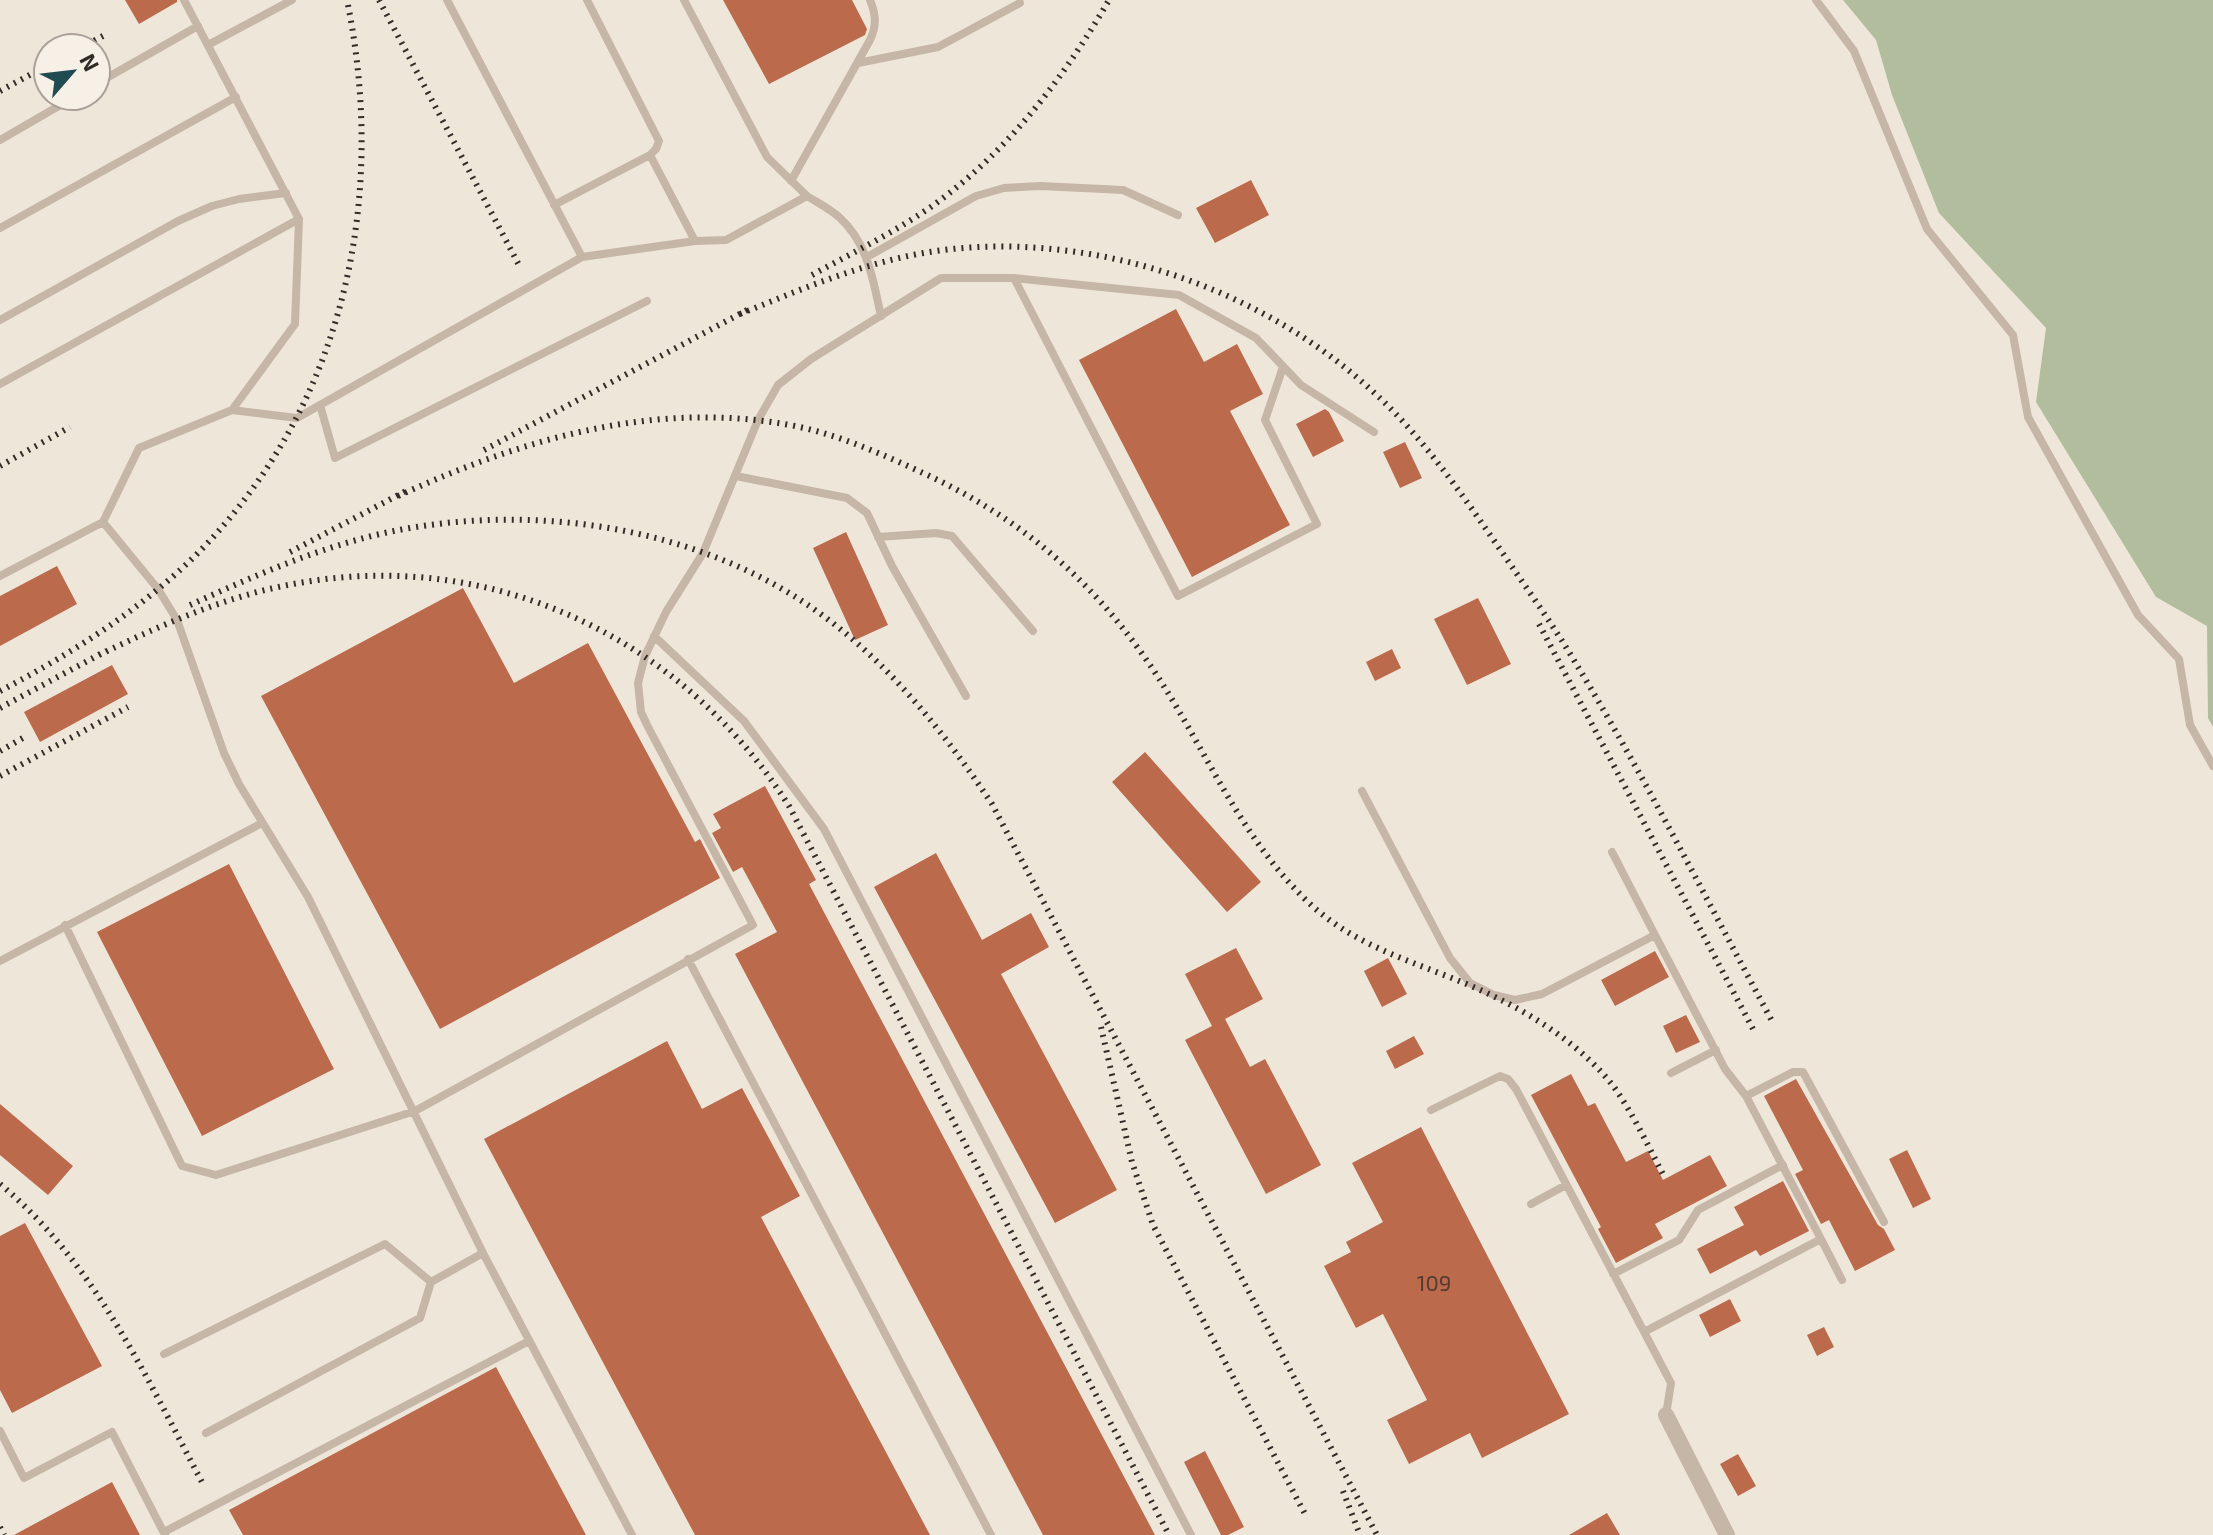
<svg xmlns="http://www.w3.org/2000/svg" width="2213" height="1535" font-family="'Exo 2',sans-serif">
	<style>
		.green { fill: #b1bd9c }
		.building { fill: #bb6a4c }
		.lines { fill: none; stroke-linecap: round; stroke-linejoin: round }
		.lane { stroke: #c6b6a7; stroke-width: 8 }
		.street { stroke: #c6b6a7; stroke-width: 16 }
		.rail { stroke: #332b27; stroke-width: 6; stroke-dasharray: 2 6; stroke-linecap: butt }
		.labels { text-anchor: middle; stroke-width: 8; stroke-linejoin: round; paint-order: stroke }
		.number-label { font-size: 22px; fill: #553b30 }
	</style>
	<rect width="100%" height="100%" fill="#efe6da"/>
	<!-- green -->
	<path class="green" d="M 1843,0 L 2213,0 L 2213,727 L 2208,718 L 2207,626 L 2156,597 L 2036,402 L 2046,328 L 1939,213 L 1892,95 L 1876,40 Z"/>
	<!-- building -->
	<path class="building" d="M 125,0 L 177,0 L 177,2 L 139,24 Z
		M 723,0 L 852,0 L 867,29 L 865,35 L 769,84 Z
		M 1251,180 L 1269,215 L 1215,243 L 1196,208 Z
		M 1176,309 L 1204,362 L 1237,344 L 1263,394 L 1230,411 L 1290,525 L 1192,577 L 1079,360 Z
		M 1325,409 L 1329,412 L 1344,441 L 1313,457 L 1296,424 Z
		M 1405,442 L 1422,478 L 1400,488 L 1383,452 Z
		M 846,532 L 888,625 L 855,640 L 813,548 Z
		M 57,566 L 77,604 L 0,646 L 0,596 Z
		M 463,588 L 514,683 L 588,643 L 695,842 L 700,839 L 720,878 L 440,1029 L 261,696 Z
		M 1478,598 L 1511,664 L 1467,685 L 1434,619 Z
		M 1392,649 L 1401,668 L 1375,681 L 1366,662 Z
		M 112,665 L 128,694 L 40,742 L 24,712 Z
		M 1145,752 L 1261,882 L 1227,912 L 1112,782 Z
		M 765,786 L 816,880 L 809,884 L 1155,1535 L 1043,1535 L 735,954 L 777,932 L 742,867 L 733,872 L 712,833 L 721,828 L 713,814 Z
		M 936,853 L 982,940 L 1031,913 L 1049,947 L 1001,974 L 1117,1190 L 1055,1223 L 874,887 Z
		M 229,864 L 334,1069 L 202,1136 L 97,932 Z
		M 1236,948 L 1263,999 L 1225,1019 L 1250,1067 L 1265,1059 L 1321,1165 L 1266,1194 L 1185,1040 L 1212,1026 L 1185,974 Z
		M 1655,951 L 1669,977 L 1615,1006 L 1601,980 Z
		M 1388,958 L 1407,994 L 1382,1007 L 1364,971 Z
		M 1686,1015 L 1700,1042 L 1676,1053 L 1663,1026 Z
		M 1414,1036 L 1424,1054 L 1395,1069 L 1386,1051 Z
		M 667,1041 L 702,1109 L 742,1088 L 800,1196 L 761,1217 L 930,1535 L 695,1535 L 484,1139 Z
		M 1571,1074 L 1588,1106 L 1595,1103 L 1626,1162 L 1648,1151 L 1663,1180 L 1710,1155 L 1727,1186 L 1655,1224 L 1663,1238 L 1616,1263 L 1598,1229 L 1601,1227 L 1531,1095 Z
		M 1796,1079 L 1878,1225 L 1884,1229 L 1895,1250 L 1855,1271 L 1829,1220 L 1821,1224 L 1795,1174 L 1803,1170 L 1764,1096 Z
		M 0,1104 L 73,1166 L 48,1195 L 0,1155 Z
		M 1421,1127 L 1569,1414 L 1482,1458 L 1470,1433 L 1409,1464 L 1387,1420 L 1427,1400 L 1383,1314 L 1356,1328 L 1324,1266 L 1351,1252 L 1346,1242 L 1383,1222 L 1352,1163 Z
		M 1907,1150 L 1931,1199 L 1913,1208 L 1889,1159 Z
		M 1783,1181 L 1809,1231 L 1760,1256 L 1756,1250 L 1710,1274 L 1697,1249 L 1744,1225 L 1734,1207 Z
		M 25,1223 L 102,1366 L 12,1413 L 0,1390 L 0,1236 Z
		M 1730,1299 L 1741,1321 L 1710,1337 L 1699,1315 Z
		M 1824,1327 L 1834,1347 L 1817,1356 L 1807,1335 Z
		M 496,1367 L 586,1535 L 243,1535 L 229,1510 Z
		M 1205,1451 L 1244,1527 L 1228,1535 L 1221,1535 L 1184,1462 Z
		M 1738,1454 L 1756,1486 L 1738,1496 L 1720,1464 Z
		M 112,1482 L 140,1535 L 14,1535 Z
		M 1607,1513 L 1620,1535 L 1569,1535 Z"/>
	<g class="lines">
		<!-- lane -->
		<path class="lane" d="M 447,0 L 582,257
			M 684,0 L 767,157 L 807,196
			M 1816,0 L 1854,51 L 1927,229 L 2013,335 L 2028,417 L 2138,615 L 2179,659 L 2190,725 L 2213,766
			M 208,45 L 292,0
			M 858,63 L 938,47 L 1020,3
			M 96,84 L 198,26
			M 0,140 L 76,96
			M 650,155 L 695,241
			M 791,181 L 870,40 C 877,25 876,15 870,0
			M 554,205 L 650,155 L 656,149 L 659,141 L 587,0
			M 0,228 L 236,97
			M 867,257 L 976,196 L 1004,188 L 1041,186 L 1123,190 L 1178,215
			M 1014,278 L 1179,295 L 1256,338 L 1301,385 L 1374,432
			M 0,320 L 178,221 L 212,206 L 239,199 L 286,193
			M 0,384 L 299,219
			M 320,405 L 335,458 L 647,301
			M 232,410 L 297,418 L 582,257 L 695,241 L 726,240 L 807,196 C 818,203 830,209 839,217 C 868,243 873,280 881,316
			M 736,476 L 847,498 L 867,513 L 892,566 L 966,696
			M 103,522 L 158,589 L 177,620 L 224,753 L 239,784 L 308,897 L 483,1253 L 632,1535
			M 878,537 L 936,533 L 952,536 L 1033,631
			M 0,576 L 103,522 L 139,448 L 232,410 L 295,324 L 299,219 L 184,0
			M 654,636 L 744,721 L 824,829 L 1191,1535
			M 1362,791 L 1450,958 L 1470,983 L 1494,995 L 1515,1000 L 1542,994 L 1655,935 L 1725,1069 L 1746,1096 L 1821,1239 L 1644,1332
			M 1612,852 L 1655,935
			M 65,925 L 182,1166 L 216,1175 L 415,1111 L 753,925 L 647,725 L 641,712 L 638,683 L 645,656 L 666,612 L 703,553 L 758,420 L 778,385 L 811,359 L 941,278 L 1014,278 L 1178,596 L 1317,524 L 1265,420 L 1283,367
			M 688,959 L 991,1535
			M 0,961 L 262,823
			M 1671,1073 L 1716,1050
			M 1746,1096 L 1793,1072 L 1803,1072 L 1884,1222
			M 1431,1110 L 1500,1076 L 1508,1079 L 1516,1089 L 1671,1383 L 1666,1415
			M 1531,1204 L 1566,1185
			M 1821,1239 L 1842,1280
			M 1613,1274 L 1679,1240 L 1698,1210 L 1783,1165
			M 164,1354 L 385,1244 L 431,1282
			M 0,1431 L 24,1478 L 112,1432 L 165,1535
			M 206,1433 L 420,1318 L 431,1282 L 483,1253
			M 164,1532 L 529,1341"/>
		<!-- street -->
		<path class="street" d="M 1666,1415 L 1727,1535"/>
		<!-- rail -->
		<path class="rail" d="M 379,0 L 520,267
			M 80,48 L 103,36
			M 0,91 L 48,65
			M 812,275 C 854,252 897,231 935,204 C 1009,150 1063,79 1109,0
			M 740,314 C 809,286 876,257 952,249 C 1100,234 1259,288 1369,388 C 1423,436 1463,496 1504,555 C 1527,589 1551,622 1572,657 C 1644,775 1706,899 1772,1021
			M 484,450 L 749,309
			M 0,466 L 70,427
			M 398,496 C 522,439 657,399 795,426 C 839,435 882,454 923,473 C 1013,514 1085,573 1143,655 C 1201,736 1234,831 1308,902 C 1360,952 1430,965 1493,996 C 1537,1017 1584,1048 1614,1087 C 1634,1115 1649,1148 1665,1178
			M 290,552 L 406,491
			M 190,605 C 254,576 319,547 389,532 C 531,502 698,526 818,612 C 889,663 944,732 992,804 L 1377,1535
			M 1539,624 L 1754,1031
			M 99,655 C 165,623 233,593 305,582 C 500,550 685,642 789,806 L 1169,1535
			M 0,691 C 71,654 142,609 199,552 C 344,404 388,200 347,0
			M 0,708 L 106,651
			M 0,751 L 23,738
			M 0,776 L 128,707
			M 1101,1027 L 1132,1162 L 1153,1225 L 1305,1514
			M 0,1184 C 95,1263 146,1377 203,1484
			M 1343,1491 L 1360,1535
			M 0,1527 L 4,1535"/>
	</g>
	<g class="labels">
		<!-- number labels -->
		<g class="number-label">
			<text x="1434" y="1291">109</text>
		</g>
	</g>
	<!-- north arrow -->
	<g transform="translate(72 72) rotate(62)"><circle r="38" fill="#f7f0e6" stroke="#a9a19a" stroke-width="2"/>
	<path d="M0-6L14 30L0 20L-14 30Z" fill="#204c51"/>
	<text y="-12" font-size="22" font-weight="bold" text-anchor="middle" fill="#332b27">N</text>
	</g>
</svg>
